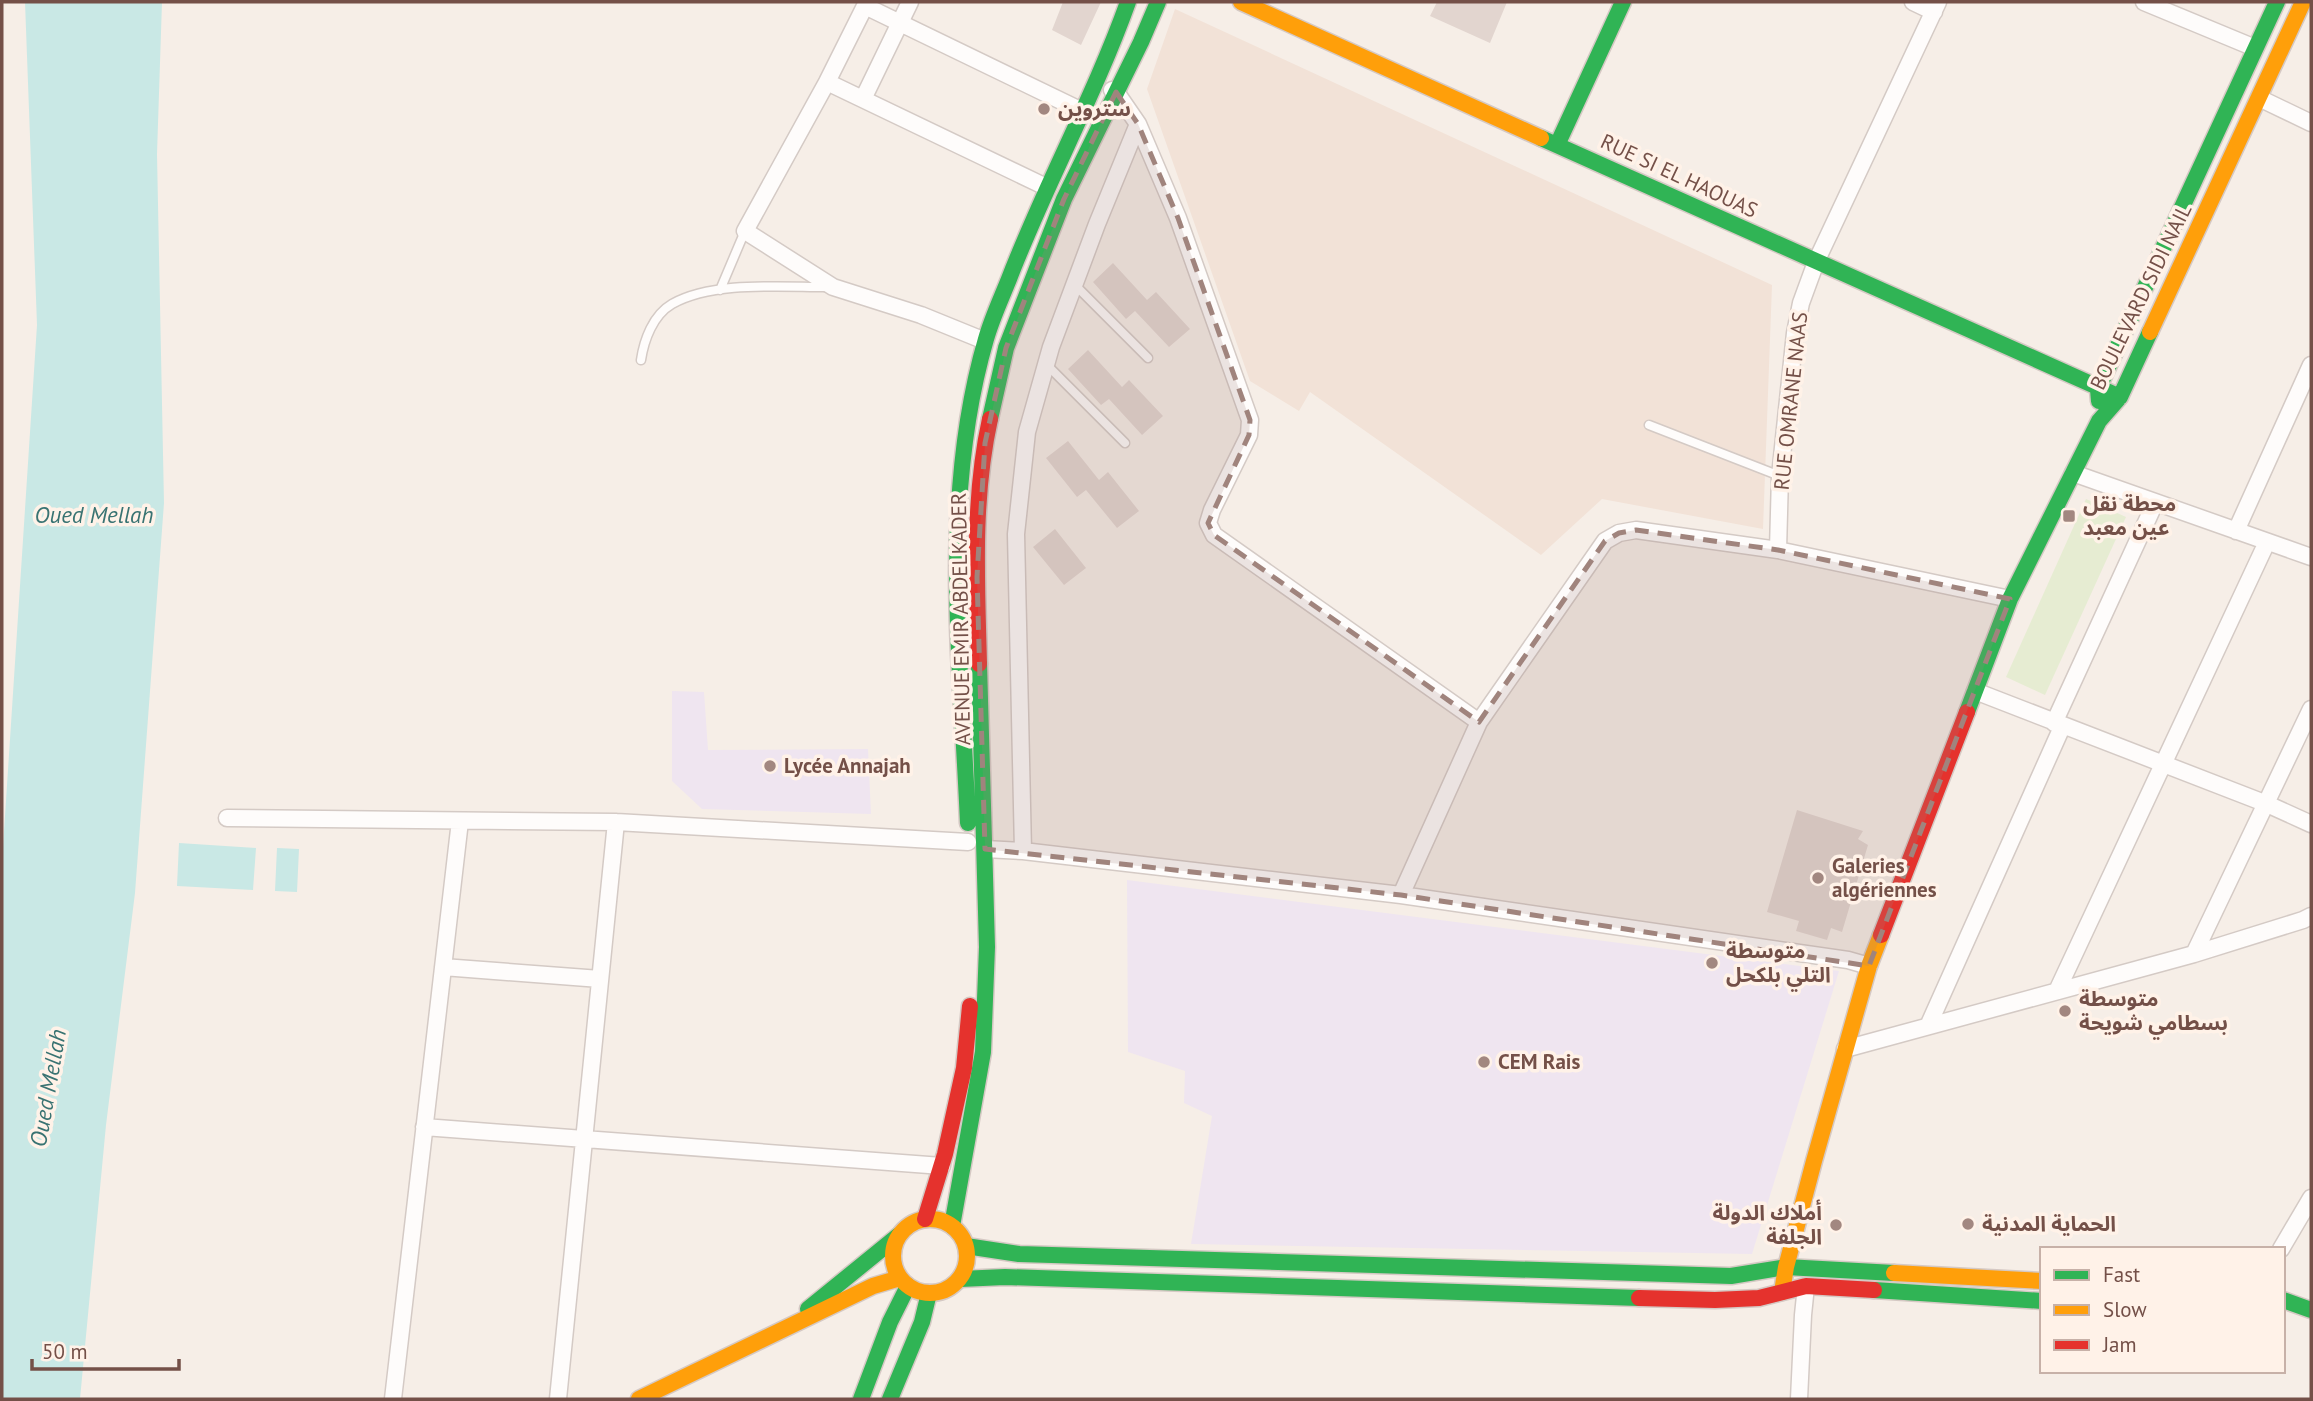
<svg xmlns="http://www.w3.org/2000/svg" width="2313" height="1401" font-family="'PT Sans','Noto Sans Arabic',sans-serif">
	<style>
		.residential { fill: #f2e2d7 }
		.education { fill: #efe5f0 }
		.green { fill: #e6ecd2 }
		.water { fill: #c9e8e5 }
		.building { fill: #e2d5cf }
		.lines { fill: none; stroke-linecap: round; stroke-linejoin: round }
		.lane-casing { stroke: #d4cac5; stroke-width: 11 }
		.street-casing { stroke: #d4cac5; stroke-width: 19 }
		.fast-casing { stroke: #d5c9c4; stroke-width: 19 }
		.slow-casing { stroke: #d5c9c4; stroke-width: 19 }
		.jam-casing { stroke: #d5c9c4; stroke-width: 19 }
		.lane { stroke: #fefcfb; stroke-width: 8 }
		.street { stroke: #fefcfb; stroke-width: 16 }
		.fast { stroke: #30b455; stroke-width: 16 }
		.slow { stroke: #ff9f0a; stroke-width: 16 }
		.jam { stroke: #e5322d; stroke-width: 16 }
		.marked { fill: #a0847d; fill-opacity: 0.2; stroke: #a0847d; stroke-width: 5; stroke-dasharray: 14 9; stroke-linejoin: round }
		.poi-dot { fill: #a28780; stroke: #fff2e8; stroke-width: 2.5 }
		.labels { text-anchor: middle; stroke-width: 7; stroke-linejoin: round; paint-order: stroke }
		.poi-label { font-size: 21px; font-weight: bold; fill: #745048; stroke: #fff2e8; text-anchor: start }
		.street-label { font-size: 21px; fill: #745048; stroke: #fff2e8 }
		.water-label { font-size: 23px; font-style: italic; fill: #397372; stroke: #fff2e8 }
	</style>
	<rect width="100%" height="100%" fill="#f6eee7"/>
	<!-- residential -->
	<path class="residential" d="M 1175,9 L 1772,285 L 1763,529 L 1602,499 L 1541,555 L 1310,392 L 1299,411 L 1250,381 L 1147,89 Z"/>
	<!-- education -->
	<path class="education" d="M 672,691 L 704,692 L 708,750 L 868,749 L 871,814 L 702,809 L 672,781 Z
		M 1127,880 L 1839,971 L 1752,1254 L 1191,1244 L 1212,1116 L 1184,1103 L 1185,1071 L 1128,1052 Z"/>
	<!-- green -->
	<path class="green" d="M 2086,499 L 2126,517 L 2045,695 L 2006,677 Z"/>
	<!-- water -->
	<path class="water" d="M 25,2 L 162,2 L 157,154 L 164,503 L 135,893 L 106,1125 L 80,1399 L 2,1399 L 2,862 L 37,325 Z
		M 179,843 L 256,848 L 253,890 L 177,886 Z
		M 277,848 L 299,849 L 297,892 L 275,891 Z"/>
	<!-- building -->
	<path class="building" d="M 1063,2 L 1101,2 L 1081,45 L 1052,30 Z
		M 1437,2 L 1507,2 L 1490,43 L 1430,16 Z
		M 1113,263 L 1147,300 L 1156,292 L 1190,329 L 1169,347 L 1135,311 L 1126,319 L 1093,282 Z
		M 1088,350 L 1122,387 L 1129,380 L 1163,416 L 1142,435 L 1109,399 L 1101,405 L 1068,369 Z
		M 1068,441 L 1099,480 L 1108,472 L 1139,511 L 1117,528 L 1086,490 L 1077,497 L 1046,458 Z
		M 1055,529 L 1086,568 L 1064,585 L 1033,547 Z
		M 1797,810 L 1863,831 L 1858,839 L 1868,845 L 1842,932 L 1831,928 L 1827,940 L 1796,931 L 1799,921 L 1767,912 Z"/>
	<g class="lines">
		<defs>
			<path id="lane" d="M 1075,285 L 1148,358
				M 720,290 L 745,231
				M 641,360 C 644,340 653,315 672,304 C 713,281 780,287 827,287
				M 1046,364 L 1125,443
				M 1649,425 L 1780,476"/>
			<path id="street" d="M 867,2 L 827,82 L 745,231 L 833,287 L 921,315 L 985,341
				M 1913,2 L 1934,12
				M 1938,2 L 1816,262 L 1801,303 L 1795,333 L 1780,476 L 1778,550 L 2010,599
				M 2144,2 L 2255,48
				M 865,6 L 1082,111
				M 827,82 L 1046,187
				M 1112,90 L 1116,92 L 1138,124 L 1178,218 L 1250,420 L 1249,435 L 1212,510 L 1208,523 L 1214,535 L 1479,722
				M 2259,98 L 2311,123
				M 863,99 L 910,2
				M 2073,473 L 2311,557
				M 2236,531 L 2311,365
				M 1975,691 L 2267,804 L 2311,824
				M 2054,723 L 2155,503
				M 227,818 L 616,822 L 968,842
				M 985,849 L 1023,851 L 1401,895 L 1848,960 L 1869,966
				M 1023,851 L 1016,534 L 1027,432 L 1051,347 L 1097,224 L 1138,124
				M 1401,895 L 1479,722 L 1605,541 L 1619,533 L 1636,530 L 1778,550
				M 2194,954 L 2311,709
				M 443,967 L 600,979
				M 2057,991 L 2267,542
				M 1929,1024 L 2062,727
				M 1845,1049 L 2194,954 L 2303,920 L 2311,916
				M 424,1127 L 942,1166
				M 2281,1249 L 2311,1198
				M 393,1399 L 460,821
				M 558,1399 L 616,822
				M 1799,1399 L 1803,1315 L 1806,1286"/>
			<path id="fast" d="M 1541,138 L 2120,397
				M 1558,143 L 1623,2
				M 2099,401 L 2098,389 L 2277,2
				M 990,419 L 1006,348 L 1064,199 L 1141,42 L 1158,2
				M 1967,712 L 2010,599 L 2099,421 L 2120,397 L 2150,332
				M 968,823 C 961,661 940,497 986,339 C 992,318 1001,299 1009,279 C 1045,185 1094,97 1128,2
				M 952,1226 L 983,1052 L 987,947 L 979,664
				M 966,1246 L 1019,1254 L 1731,1276 L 1786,1267 L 1894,1273
				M 960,1279 L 1005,1277 L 1639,1298
				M 1874,1290 L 2042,1301
				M 2283,1300 L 2311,1310
				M 808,1309 L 899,1235
				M 861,1399 L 890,1322 L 908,1286
				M 890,1399 L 922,1322 L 929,1293"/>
			<path id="slow" d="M 1241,2 L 1541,138
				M 2150,332 L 2303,2
				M893 1256a37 37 0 1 1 74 0a37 37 0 1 1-74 0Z
				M 1894,1273 L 2042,1281
				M 1782,1292 L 1786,1267 L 1814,1161 L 1869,966 L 1881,935
				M 639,1399 L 873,1286 L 900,1278"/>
			<path id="jam" d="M 979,664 C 977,583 972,500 990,419
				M 1881,935 L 1967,712
				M 925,1219 L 945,1154 L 964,1068 L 970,1006
				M 1639,1298 L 1715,1300 L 1759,1298 L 1806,1286 L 1874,1290"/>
		</defs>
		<!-- lane casing -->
		<use href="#lane" class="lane-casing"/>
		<!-- street casing -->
		<use href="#street" class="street-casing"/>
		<!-- fast casing -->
		<use href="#fast" class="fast-casing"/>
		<!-- slow casing -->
		<use href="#slow" class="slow-casing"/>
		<!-- jam casing -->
		<use href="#jam" class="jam-casing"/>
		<!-- lane -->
		<use href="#lane" class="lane"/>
		<!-- street -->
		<use href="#street" class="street"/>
		<!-- fast -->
		<use href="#fast" class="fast"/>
		<!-- slow -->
		<use href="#slow" class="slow"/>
		<!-- jam -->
		<use href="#jam" class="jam"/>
	</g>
	<!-- marked area -->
	<path class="marked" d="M 1116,92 L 1138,124 L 1178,218 L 1250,420 L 1249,435 L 1208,523 L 1214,535 L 1479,722 L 1605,541 L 1619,533 L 1636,530 L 1778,550 L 2010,599 L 1869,966 L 1401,895 L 985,849 L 977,577 L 985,443 L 1006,348 L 1064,199 Z"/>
	<!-- markers -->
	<g class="poi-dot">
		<circle cx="1044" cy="109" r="7"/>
		<rect x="2062" y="509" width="14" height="14" rx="3.5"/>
		<circle cx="770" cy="766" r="7"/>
		<circle cx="1818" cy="878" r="7"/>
		<circle cx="1712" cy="963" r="7"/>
		<circle cx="2065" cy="1011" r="7"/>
		<circle cx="1484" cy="1062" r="7"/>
		<circle cx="1968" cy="1224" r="7"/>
		<circle cx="1836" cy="1225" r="7"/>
	</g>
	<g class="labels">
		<!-- poi labels -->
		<g class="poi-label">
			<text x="1058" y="116">ستروين</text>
			<text x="2083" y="511">محطة نقل<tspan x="2083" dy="24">عين معبد</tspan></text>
			<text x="784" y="773">Lycée Annajah</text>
			<text x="1832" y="873">Galeries<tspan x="1832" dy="24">algériennes</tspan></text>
			<text x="1726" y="958">متوسطة<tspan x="1726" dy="24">التلي بلكحل</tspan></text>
			<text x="2079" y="1006">متوسطة<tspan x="2079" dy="24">بسطامي شويحة</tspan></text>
			<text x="1498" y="1069">CEM Rais</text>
			<text x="1822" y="1220" text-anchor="end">أملاك الدولة<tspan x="1822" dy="24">الجلفة</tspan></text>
			<text x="1982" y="1231">الحماية المدنية</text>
		</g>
		<!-- street labels -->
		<g class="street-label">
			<text transform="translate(1679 176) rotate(25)" y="7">RUE SI EL HAOUAS</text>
			<text transform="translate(2141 297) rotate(-64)" y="7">BOULEVARD SIDI NAIL</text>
			<text transform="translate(1791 401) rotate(-84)" y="7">RUE OMRANE NAAS</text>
			<text transform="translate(961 619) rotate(-91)" y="7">AVENUE EMIR ABDELKADER</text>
		</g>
		<!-- water labels -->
		<g class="water-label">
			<text x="94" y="523">Oued Mellah</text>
			<text transform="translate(48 1088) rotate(-80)" y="8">Oued Mellah</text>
		</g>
	</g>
	<!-- border -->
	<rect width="2313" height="1401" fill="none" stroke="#745048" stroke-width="7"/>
	<!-- legend -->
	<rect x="2040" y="1247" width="245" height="126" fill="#fff2e8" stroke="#c7b1a8" stroke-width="2"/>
	<rect x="2054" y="1270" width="35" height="10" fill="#30b455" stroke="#c7b1a8" stroke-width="2"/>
	<text x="2103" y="1282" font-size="21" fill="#745048">Fast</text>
	<rect x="2054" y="1305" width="35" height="10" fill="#ff9f0a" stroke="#c7b1a8" stroke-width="2"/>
	<text x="2103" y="1317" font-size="21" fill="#745048">Slow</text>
	<rect x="2054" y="1340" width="35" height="10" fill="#e5322d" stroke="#c7b1a8" stroke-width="2"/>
	<text x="2103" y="1352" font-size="21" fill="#745048">Jam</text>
	<!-- scale -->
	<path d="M32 1359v10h147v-10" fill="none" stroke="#745048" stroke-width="3.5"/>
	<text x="42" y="1359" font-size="21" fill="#745048" stroke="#fff2e8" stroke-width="5" paint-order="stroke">50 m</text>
</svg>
